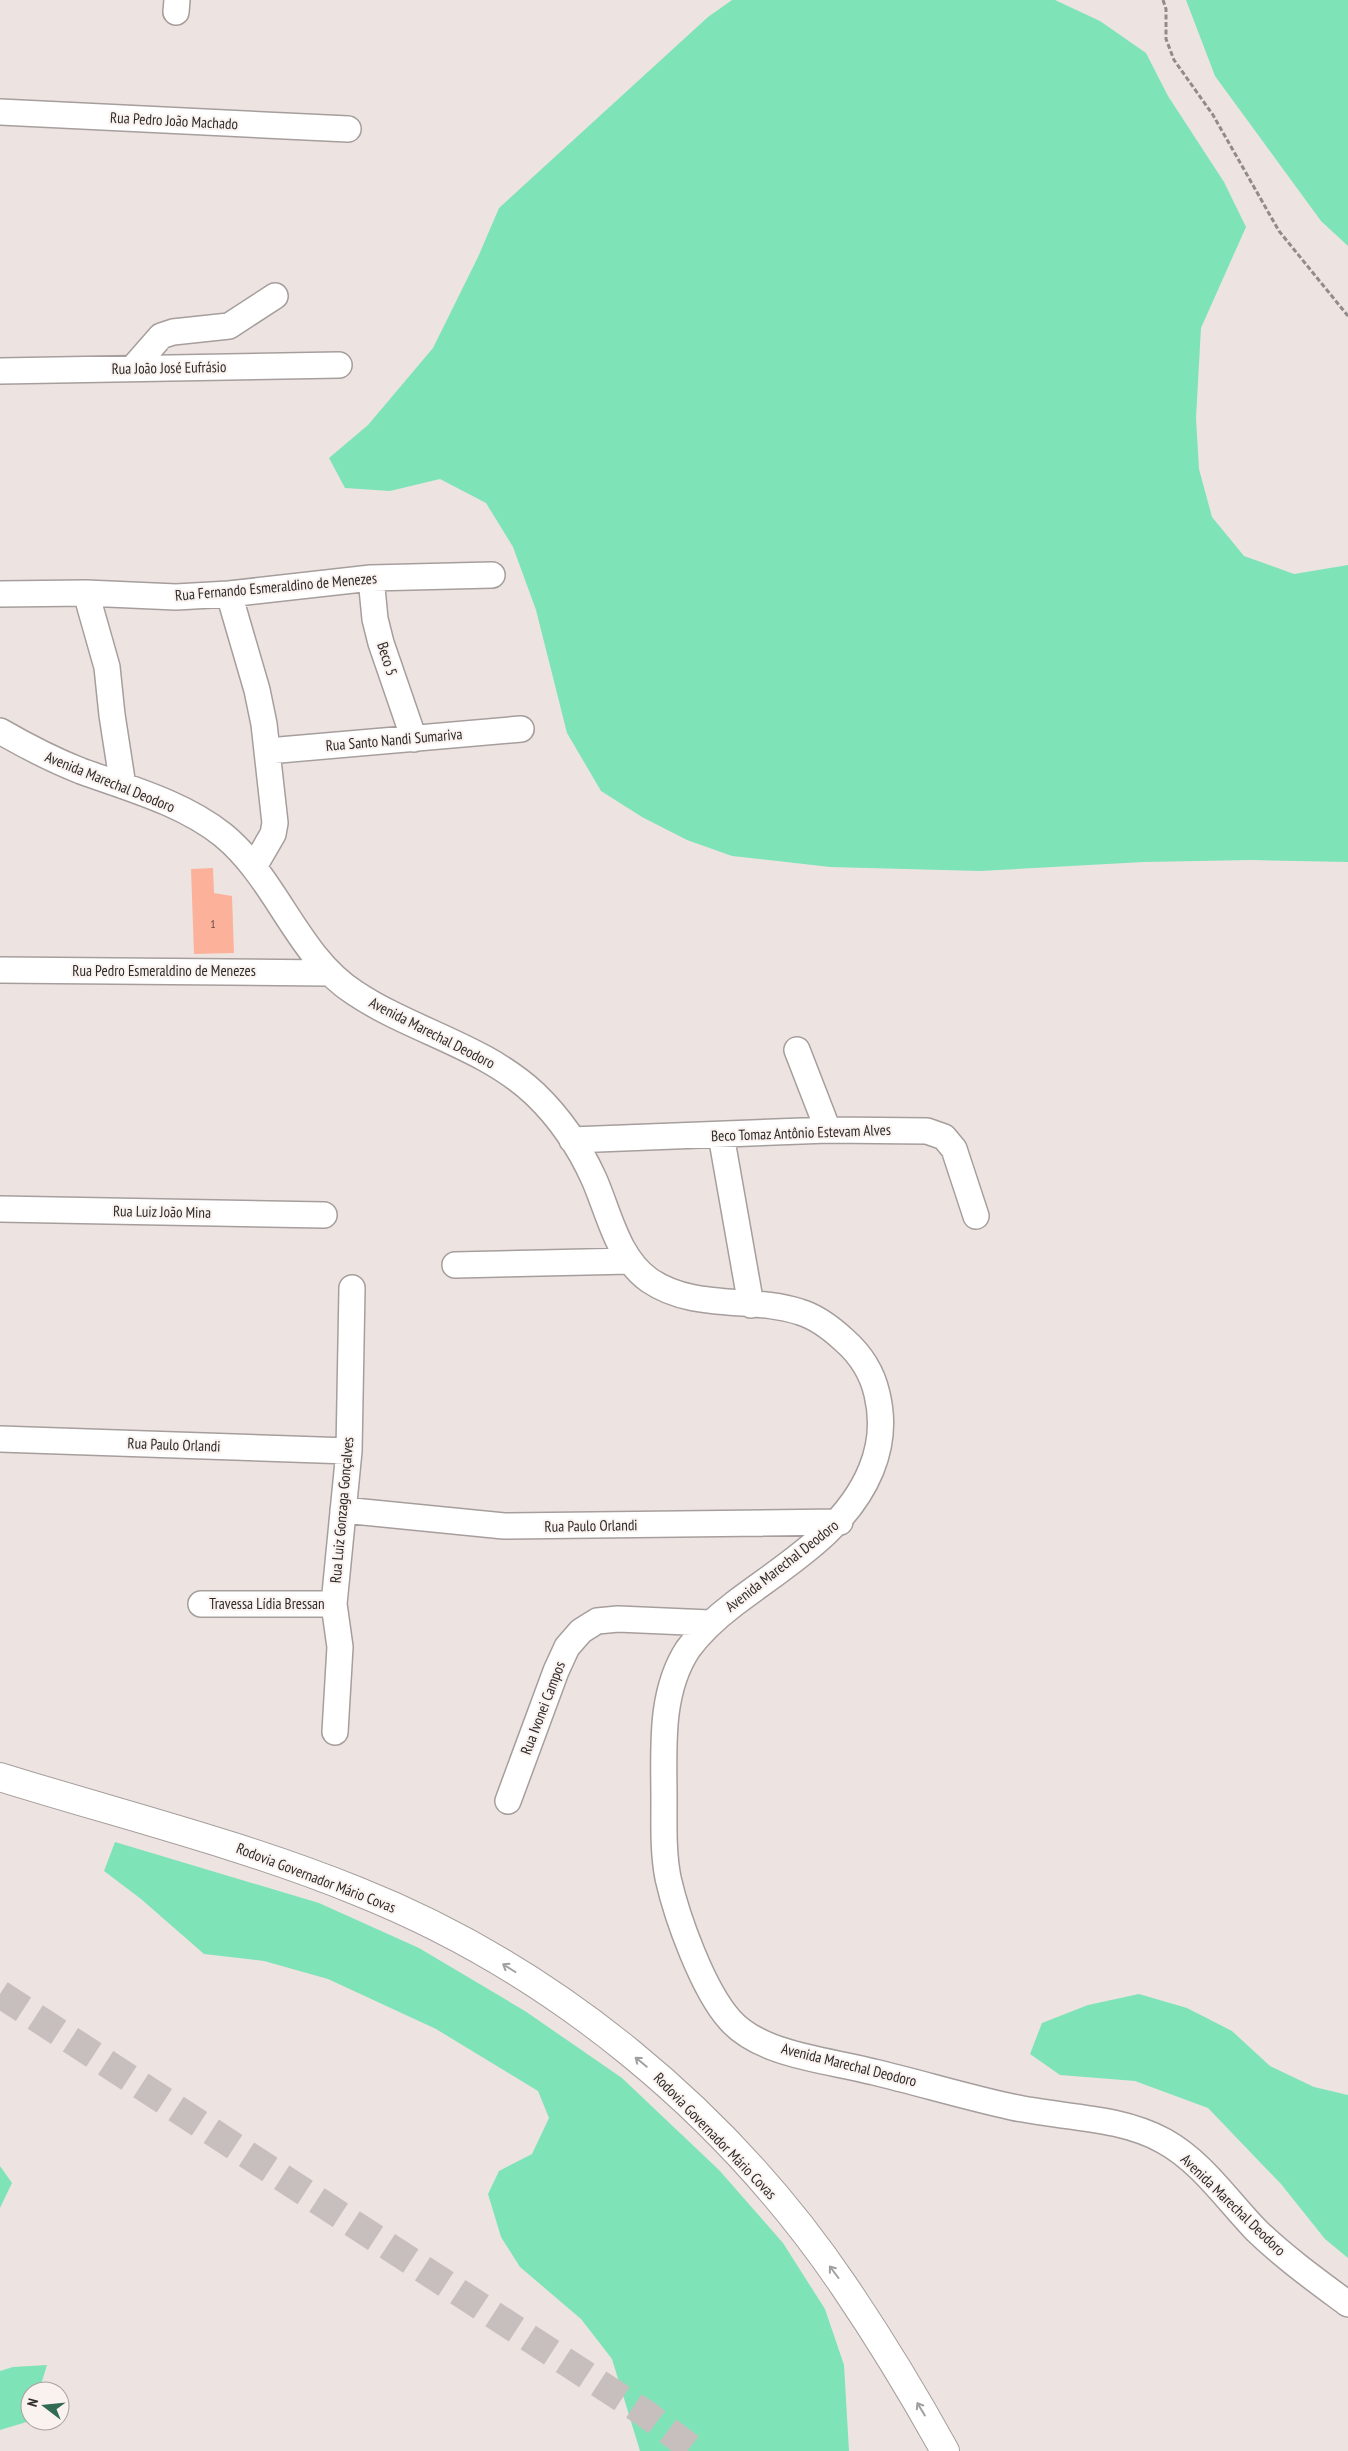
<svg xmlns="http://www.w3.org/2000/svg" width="1348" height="2451" font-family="'PT Sans Narrow',sans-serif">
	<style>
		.green { fill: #7fe3b8 }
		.building { fill: #fcb19a }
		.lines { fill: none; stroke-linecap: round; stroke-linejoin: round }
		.highway-tunnel { stroke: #c7bfbd; stroke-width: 28; stroke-dasharray: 28 14; stroke-linecap: butt }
		.minor-casing { stroke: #a69e9c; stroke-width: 28 }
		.highway-casing { stroke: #a69e9c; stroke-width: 30 }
		.path { stroke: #918b89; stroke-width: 3; stroke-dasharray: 5 2.5; stroke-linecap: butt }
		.minor { stroke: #fff; stroke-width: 25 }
		.highway { stroke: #fff; stroke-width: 28 }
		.oneway { stroke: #a1a09f }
		.labels { text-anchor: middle; stroke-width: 4; stroke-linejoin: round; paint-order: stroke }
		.number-label { font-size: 12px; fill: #624c46 }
		.street-label { font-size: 15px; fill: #2e2b2a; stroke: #faf2ef }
	</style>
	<rect width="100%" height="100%" fill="#ede4e2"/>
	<!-- green -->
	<path class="green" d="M 732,0 L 1055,0 L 1100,21 L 1146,53 L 1168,96 L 1224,182 L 1246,227 L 1201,328 L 1196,418 L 1199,469 L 1212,517 L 1244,556 L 1294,574 L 1348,565 L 1348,862 L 1251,860 L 1144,862 L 980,871 L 830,867 L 732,856 L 687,840 L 642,817 L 601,791 L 567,733 L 536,610 L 513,547 L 486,503 L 440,479 L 390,491 L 345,488 L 329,458 L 368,425 L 433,348 L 478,257 L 499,208 L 708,17 Z
		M 1186,0 L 1348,0 L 1348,246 L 1321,221 L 1215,76 Z
		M 115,1842 L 319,1903 L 419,1948 L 525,2011 L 622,2078 L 719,2170 L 783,2243 L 825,2309 L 844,2365 L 849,2451 L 640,2451 L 612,2359 L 581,2319 L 520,2267 L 501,2237 L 488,2194 L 499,2171 L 532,2154 L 549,2118 L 538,2091 L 436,2029 L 328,1979 L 264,1961 L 204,1954 L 141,1899 L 104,1871 Z
		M 1139,1994 L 1187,2008 L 1232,2031 L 1270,2066 L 1314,2087 L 1348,2095 L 1348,2258 L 1325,2239 L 1281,2184 L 1208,2108 L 1135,2081 L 1060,2075 L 1030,2054 L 1042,2023 L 1088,2005 Z
		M 0,2166 L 12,2183 L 0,2208 Z
		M 47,2365 L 39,2391 L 30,2391 L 30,2421 L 0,2430 L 0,2371 L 13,2367 Z"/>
	<!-- building -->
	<path class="building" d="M 213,868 L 214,893 L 232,896 L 234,953 L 194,954 L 191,869 Z"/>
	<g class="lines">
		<!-- highway-tunnel -->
		<path class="highway-tunnel" d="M 0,1994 L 646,2414 L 695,2451"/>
		<defs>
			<path id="minor" d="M 176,12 L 177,0
				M 0,112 L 348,129
				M 133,368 L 161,336 L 173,332 L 229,326 L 275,296
				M 0,371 L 339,365
				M 371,578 L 375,619 L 381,643 L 414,739
				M 86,593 L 107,667 L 112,715 L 123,786
				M 0,594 L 86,593 L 176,597 L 229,594 L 371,578 L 492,575
				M 229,594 L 257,690 L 264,724 L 275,823 L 273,834 L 255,865
				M 0,731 C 26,746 53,760 81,771 C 128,788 183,803 223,835 C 277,879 297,956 355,993 C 412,1031 484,1046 535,1094 C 560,1118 580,1148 594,1179 C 609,1213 617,1257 649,1280 C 694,1311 751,1296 800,1312 C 817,1317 831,1328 844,1340 C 860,1354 872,1372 877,1394 C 883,1419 881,1446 871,1470 C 846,1531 785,1565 734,1604 C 717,1617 701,1631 688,1649 C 659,1693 664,1750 664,1800 C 664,1826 663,1852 668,1878 C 677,1918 703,1990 730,2020 C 762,2056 829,2060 874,2072 C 920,2083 966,2097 1012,2107 C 1062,2118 1119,2116 1164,2141 C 1202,2162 1227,2200 1257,2231 C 1285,2258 1317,2281 1348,2304
				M 268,751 L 521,729
				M 0,970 L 328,973
				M 797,1050 L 828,1130
				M 721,1135 L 751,1305
				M 572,1140 L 828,1130 L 927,1131 L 944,1137 L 954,1149 L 976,1216
				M 0,1209 L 324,1215
				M 455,1265 L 630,1261
				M 0,1439 L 349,1451
				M 343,1510 L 504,1526 L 840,1522
				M 201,1604 L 334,1604
				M 335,1732 L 340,1647 L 334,1604 L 349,1451 L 352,1288
				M 508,1801 L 556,1671 L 567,1647 L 581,1631 L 597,1621 L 618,1619 L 710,1623"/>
			<path id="highway" d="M 0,1777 C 119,1814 241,1844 357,1891 C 553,1969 726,2112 844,2286 C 880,2339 914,2395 945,2451"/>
		</defs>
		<!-- minor casing -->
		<use href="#minor" class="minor-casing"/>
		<!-- highway casing -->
		<use href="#highway" class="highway-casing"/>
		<!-- path -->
		<path class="path" d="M 1163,0 L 1166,9 L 1166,39 L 1174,60 L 1213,115 L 1279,231 L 1348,316"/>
		<!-- minor -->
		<use href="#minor" class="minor"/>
		<!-- highway -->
		<use href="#highway" class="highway"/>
	</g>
	<!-- one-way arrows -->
	<defs><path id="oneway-shaft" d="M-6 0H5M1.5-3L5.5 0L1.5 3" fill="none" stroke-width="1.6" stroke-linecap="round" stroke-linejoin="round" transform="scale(1.25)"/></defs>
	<g class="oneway">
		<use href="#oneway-shaft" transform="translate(509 1968) rotate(-148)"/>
		<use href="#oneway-shaft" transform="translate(641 2062) rotate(-141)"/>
		<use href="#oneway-shaft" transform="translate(834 2272) rotate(-127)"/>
		<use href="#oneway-shaft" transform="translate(921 2409) rotate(-121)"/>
	</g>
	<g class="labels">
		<!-- number labels -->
		<g class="number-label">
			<text x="213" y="928">1</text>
		</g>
		<!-- street labels -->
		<g class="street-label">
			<text transform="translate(174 121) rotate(3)" y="5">Rua Pedro João Machado</text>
			<text transform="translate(169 368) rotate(-1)" y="5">Rua João José Eufrásio</text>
			<text transform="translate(276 587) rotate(-5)" y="5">Rua Fernando Esmeraldino de Menezes</text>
			<text transform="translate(387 659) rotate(72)" y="5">Beco 5</text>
			<text transform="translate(394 740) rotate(-5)" y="5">Rua Santo Nandi Sumariva</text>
			<text transform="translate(110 782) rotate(22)" y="5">Avenida Marechal Deodoro</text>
			<text x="164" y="976">Rua Pedro Esmeraldino de Menezes</text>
			<text transform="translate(432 1033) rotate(27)" y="5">Avenida Marechal Deodoro</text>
			<text transform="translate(801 1133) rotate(-2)" y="5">Beco Tomaz Antônio Estevam Alves</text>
			<text transform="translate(162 1212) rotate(1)" y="5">Rua Luiz João Mina</text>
			<text transform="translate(174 1445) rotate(2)" y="5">Rua Paulo Orlandi</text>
			<text transform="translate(342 1510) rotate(-85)" y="5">Rua Luiz Gonzaga Gonçalves</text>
			<text transform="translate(591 1526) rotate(-1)" y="5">Rua Paulo Orlandi</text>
			<text transform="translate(782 1566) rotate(-38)" y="5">Avenida Marechal Deodoro</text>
			<text x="267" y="1609">Travessa Lídia Bressan</text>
			<text transform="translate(543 1708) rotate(-69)" y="5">Rua Ivonei Campos</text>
			<text transform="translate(316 1878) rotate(21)" y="5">Rodovia Governador Mário Covas</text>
			<text transform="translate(849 2065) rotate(14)" y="5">Avenida Marechal Deodoro</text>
			<text transform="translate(715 2136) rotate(46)" y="5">Rodovia Governador Mário Covas</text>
			<text transform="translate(1233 2205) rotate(44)" y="5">Avenida Marechal Deodoro</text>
		</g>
	</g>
	<!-- north arrow -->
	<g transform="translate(45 2406) rotate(286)"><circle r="24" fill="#faf2ef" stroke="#a8a2a0"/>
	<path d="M0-4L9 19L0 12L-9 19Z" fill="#316b53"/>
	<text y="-8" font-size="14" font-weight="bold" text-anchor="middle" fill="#2e2b2a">N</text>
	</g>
</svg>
